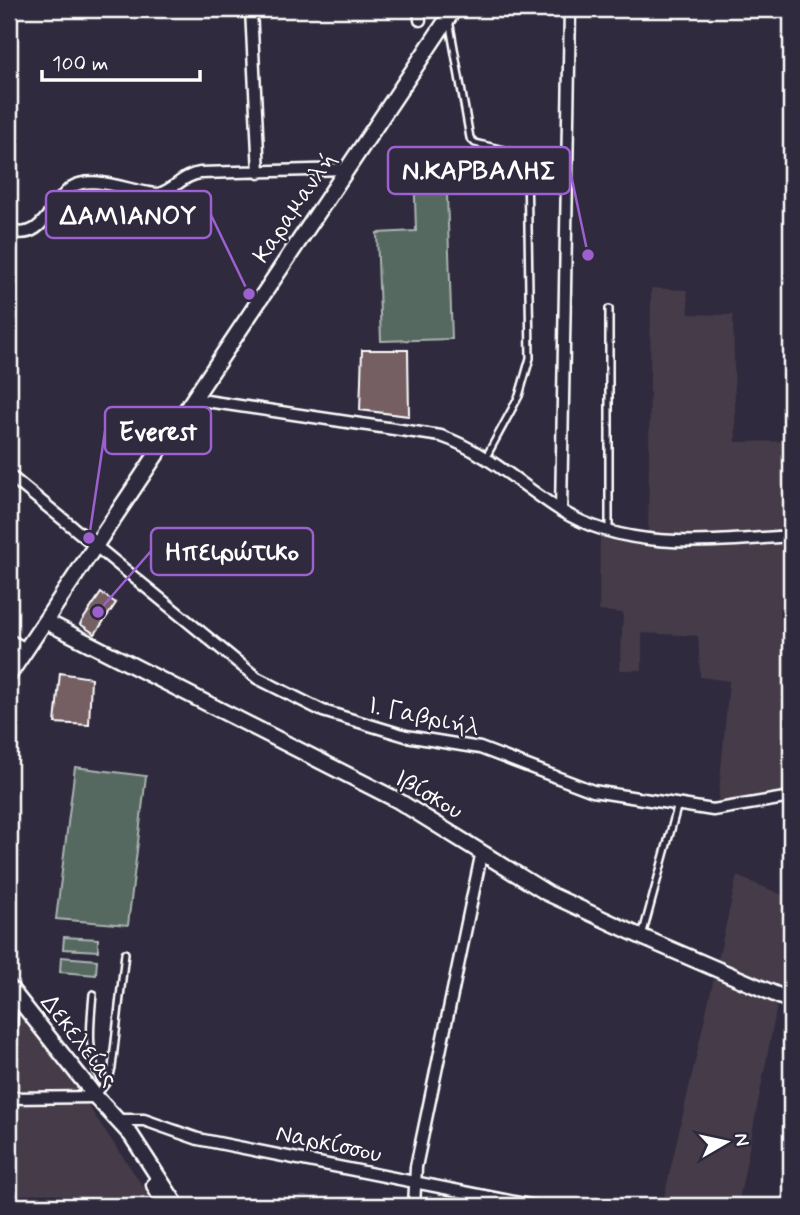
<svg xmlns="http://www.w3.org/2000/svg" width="800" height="1215" font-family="Mynerve,sans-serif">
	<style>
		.built { fill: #443a48 }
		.park { fill: #566961; stroke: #aab4b0; stroke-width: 2 }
		.building { fill: #755e63; stroke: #fff; stroke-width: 2 }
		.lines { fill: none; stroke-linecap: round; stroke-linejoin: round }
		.lane-casing { stroke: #fff; stroke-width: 10 }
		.street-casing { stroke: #fff; stroke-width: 15 }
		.secondary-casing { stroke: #fff; stroke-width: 19 }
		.lane { stroke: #2f2a3d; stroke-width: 5 }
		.street { stroke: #2f2a3d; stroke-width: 10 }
		.secondary { stroke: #2f2a3d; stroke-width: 14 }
		.labels { text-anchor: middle; stroke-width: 5; stroke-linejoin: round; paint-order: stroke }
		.street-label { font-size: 24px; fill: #fff; stroke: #2f2a3d }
		.leader { fill: none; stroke: #9c61cf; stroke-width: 2.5 }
		.callout-dot { fill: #9c61cf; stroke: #2f2a3d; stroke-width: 2.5 }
		.callout { fill: #2f2a3d; stroke: #9c61cf; stroke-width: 2.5 }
		.callout-label { font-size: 26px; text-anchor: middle; font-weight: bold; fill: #fff }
	</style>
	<rect width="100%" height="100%" fill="#2f2a3d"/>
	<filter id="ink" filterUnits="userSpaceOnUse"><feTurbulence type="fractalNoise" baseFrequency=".0143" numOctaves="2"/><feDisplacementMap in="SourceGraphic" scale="14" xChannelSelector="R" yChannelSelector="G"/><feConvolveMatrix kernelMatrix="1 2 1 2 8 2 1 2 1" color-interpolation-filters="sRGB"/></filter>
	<g filter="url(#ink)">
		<!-- built -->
		<path class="built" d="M 651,288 L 687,290 L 689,314 L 733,315 L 736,442 L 791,441 L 791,740 L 787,802 L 770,803 L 740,812 L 717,813 L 729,681 L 700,677 L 698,636 L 642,633 L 642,670 L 620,670 L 623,613 L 599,611 L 600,524 L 648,532 Z
			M 791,837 L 791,994 L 780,990 L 738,1206 L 662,1206 L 737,876 L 783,895 Z
			M 9,1002 L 55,1057 L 149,1195 L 153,1206 L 9,1206 Z"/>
		<!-- park -->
		<path class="park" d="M 446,165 L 452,339 L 381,341 L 377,233 L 416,231 L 414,166 Z
			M 75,767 L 146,776 L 128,925 L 56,919 Z
			M 64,937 L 98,939 L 98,951 L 63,949 Z
			M 61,957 L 97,960 L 96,975 L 60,972 Z"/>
		<!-- building -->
		<path class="building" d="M 362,350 L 408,350 L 409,416 L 360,410 Z
			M 101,593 L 116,603 L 95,634 L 80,624 Z
			M 60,673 L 91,678 L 89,725 L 55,723 Z"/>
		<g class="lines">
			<defs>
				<path id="lane" d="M 449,20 L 470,138 L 475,143 L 525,155 L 527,161 L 530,358 L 519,396 L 485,459
					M 609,530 L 609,309
					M 642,936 L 678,804
					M 93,994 C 90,1027 86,1058 104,1086
					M 9,1085 L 15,1002
					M 98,1094 L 109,1079 L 112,1068 L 125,953"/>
				<path id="street" d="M 251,9 L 259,173
					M 419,9 L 420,20
					M 9,230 C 43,244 51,201 72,187 C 95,173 134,194 159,194 C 175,189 183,175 200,173 L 347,169
					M 193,399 L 441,436 C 485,451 521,485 560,510 C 629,553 715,541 791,536
					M 9,475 L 257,678 L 323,711 L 406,736 L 480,748 L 593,791 L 713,810 L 791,797
					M 561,511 L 570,9
					M 9,640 L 26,649
					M 9,1098 L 96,1097
					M 116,1120 L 144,1120 L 198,1139 L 535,1206
					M 414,1206 L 416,1167 L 482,851"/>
				<path id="secondary" d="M 45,621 L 397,800 L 547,893 L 642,937 L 791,1001
					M 9,675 L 454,9
					M 9,987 L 96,1097 L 131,1135 L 177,1206
					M 154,1185 L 165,1206"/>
			</defs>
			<!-- lane casing -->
			<use href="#lane" class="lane-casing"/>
			<!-- street casing -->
			<use href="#street" class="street-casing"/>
			<!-- secondary casing -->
			<use href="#secondary" class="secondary-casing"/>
			<!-- lane -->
			<use href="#lane" class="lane"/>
			<!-- street -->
			<use href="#street" class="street"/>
			<!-- secondary -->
			<use href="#secondary" class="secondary"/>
		</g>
	</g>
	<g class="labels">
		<!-- street labels -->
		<g class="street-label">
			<text transform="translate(294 207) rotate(-56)" y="8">Καραμανλή</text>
			<text transform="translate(424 716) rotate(12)" y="8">Ι. Γαβριήλ</text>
			<text transform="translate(429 794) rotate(30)" y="8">Ιβίσκου</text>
			<text transform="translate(80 1040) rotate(52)" y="8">Δεκελείας</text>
			<text transform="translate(329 1143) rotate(12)" y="8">Ναρκίσσου</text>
		</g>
	</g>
	<!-- callouts -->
	<path class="leader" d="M588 255L570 170M249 294L211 215M89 538L105 431M98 612L151 551"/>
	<g class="callout-dot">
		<circle cx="588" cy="255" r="7"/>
		<circle cx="249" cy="294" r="7"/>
		<circle cx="89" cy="538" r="7"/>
		<circle cx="98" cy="612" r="7"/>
	</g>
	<g class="callout">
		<rect x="388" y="147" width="182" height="47" rx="7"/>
		<rect x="46" y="191" width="165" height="47" rx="7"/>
		<rect x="105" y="407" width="106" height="47" rx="7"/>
		<rect x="151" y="528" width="162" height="47" rx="7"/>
	</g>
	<g class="callout-label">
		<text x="479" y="179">Ν.ΚΑΡΒΑΛΗΣ</text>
		<text x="128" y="224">ΔΑΜΙΑΝΟΥ</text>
		<text x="158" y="440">Everest</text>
		<text x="232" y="560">Ηπειρώτικο</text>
	</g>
	<!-- margin -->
	<rect width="800" height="1215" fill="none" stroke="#2f2a3d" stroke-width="35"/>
	<rect x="18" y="18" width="765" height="1180" fill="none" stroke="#fff" stroke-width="2.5" filter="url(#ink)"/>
	<!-- north arrow -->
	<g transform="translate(726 1142) rotate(81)" stroke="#2f2a3d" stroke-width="5" paint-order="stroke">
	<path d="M0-5L12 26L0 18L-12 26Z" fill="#ffffff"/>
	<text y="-10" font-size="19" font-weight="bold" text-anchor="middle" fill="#ffffff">N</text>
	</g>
	<!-- scale -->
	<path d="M42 70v10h158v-10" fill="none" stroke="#ffffff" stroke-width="3.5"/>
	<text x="52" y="70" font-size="21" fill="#ffffff" stroke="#2f2a3d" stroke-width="5" paint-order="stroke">100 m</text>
</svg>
